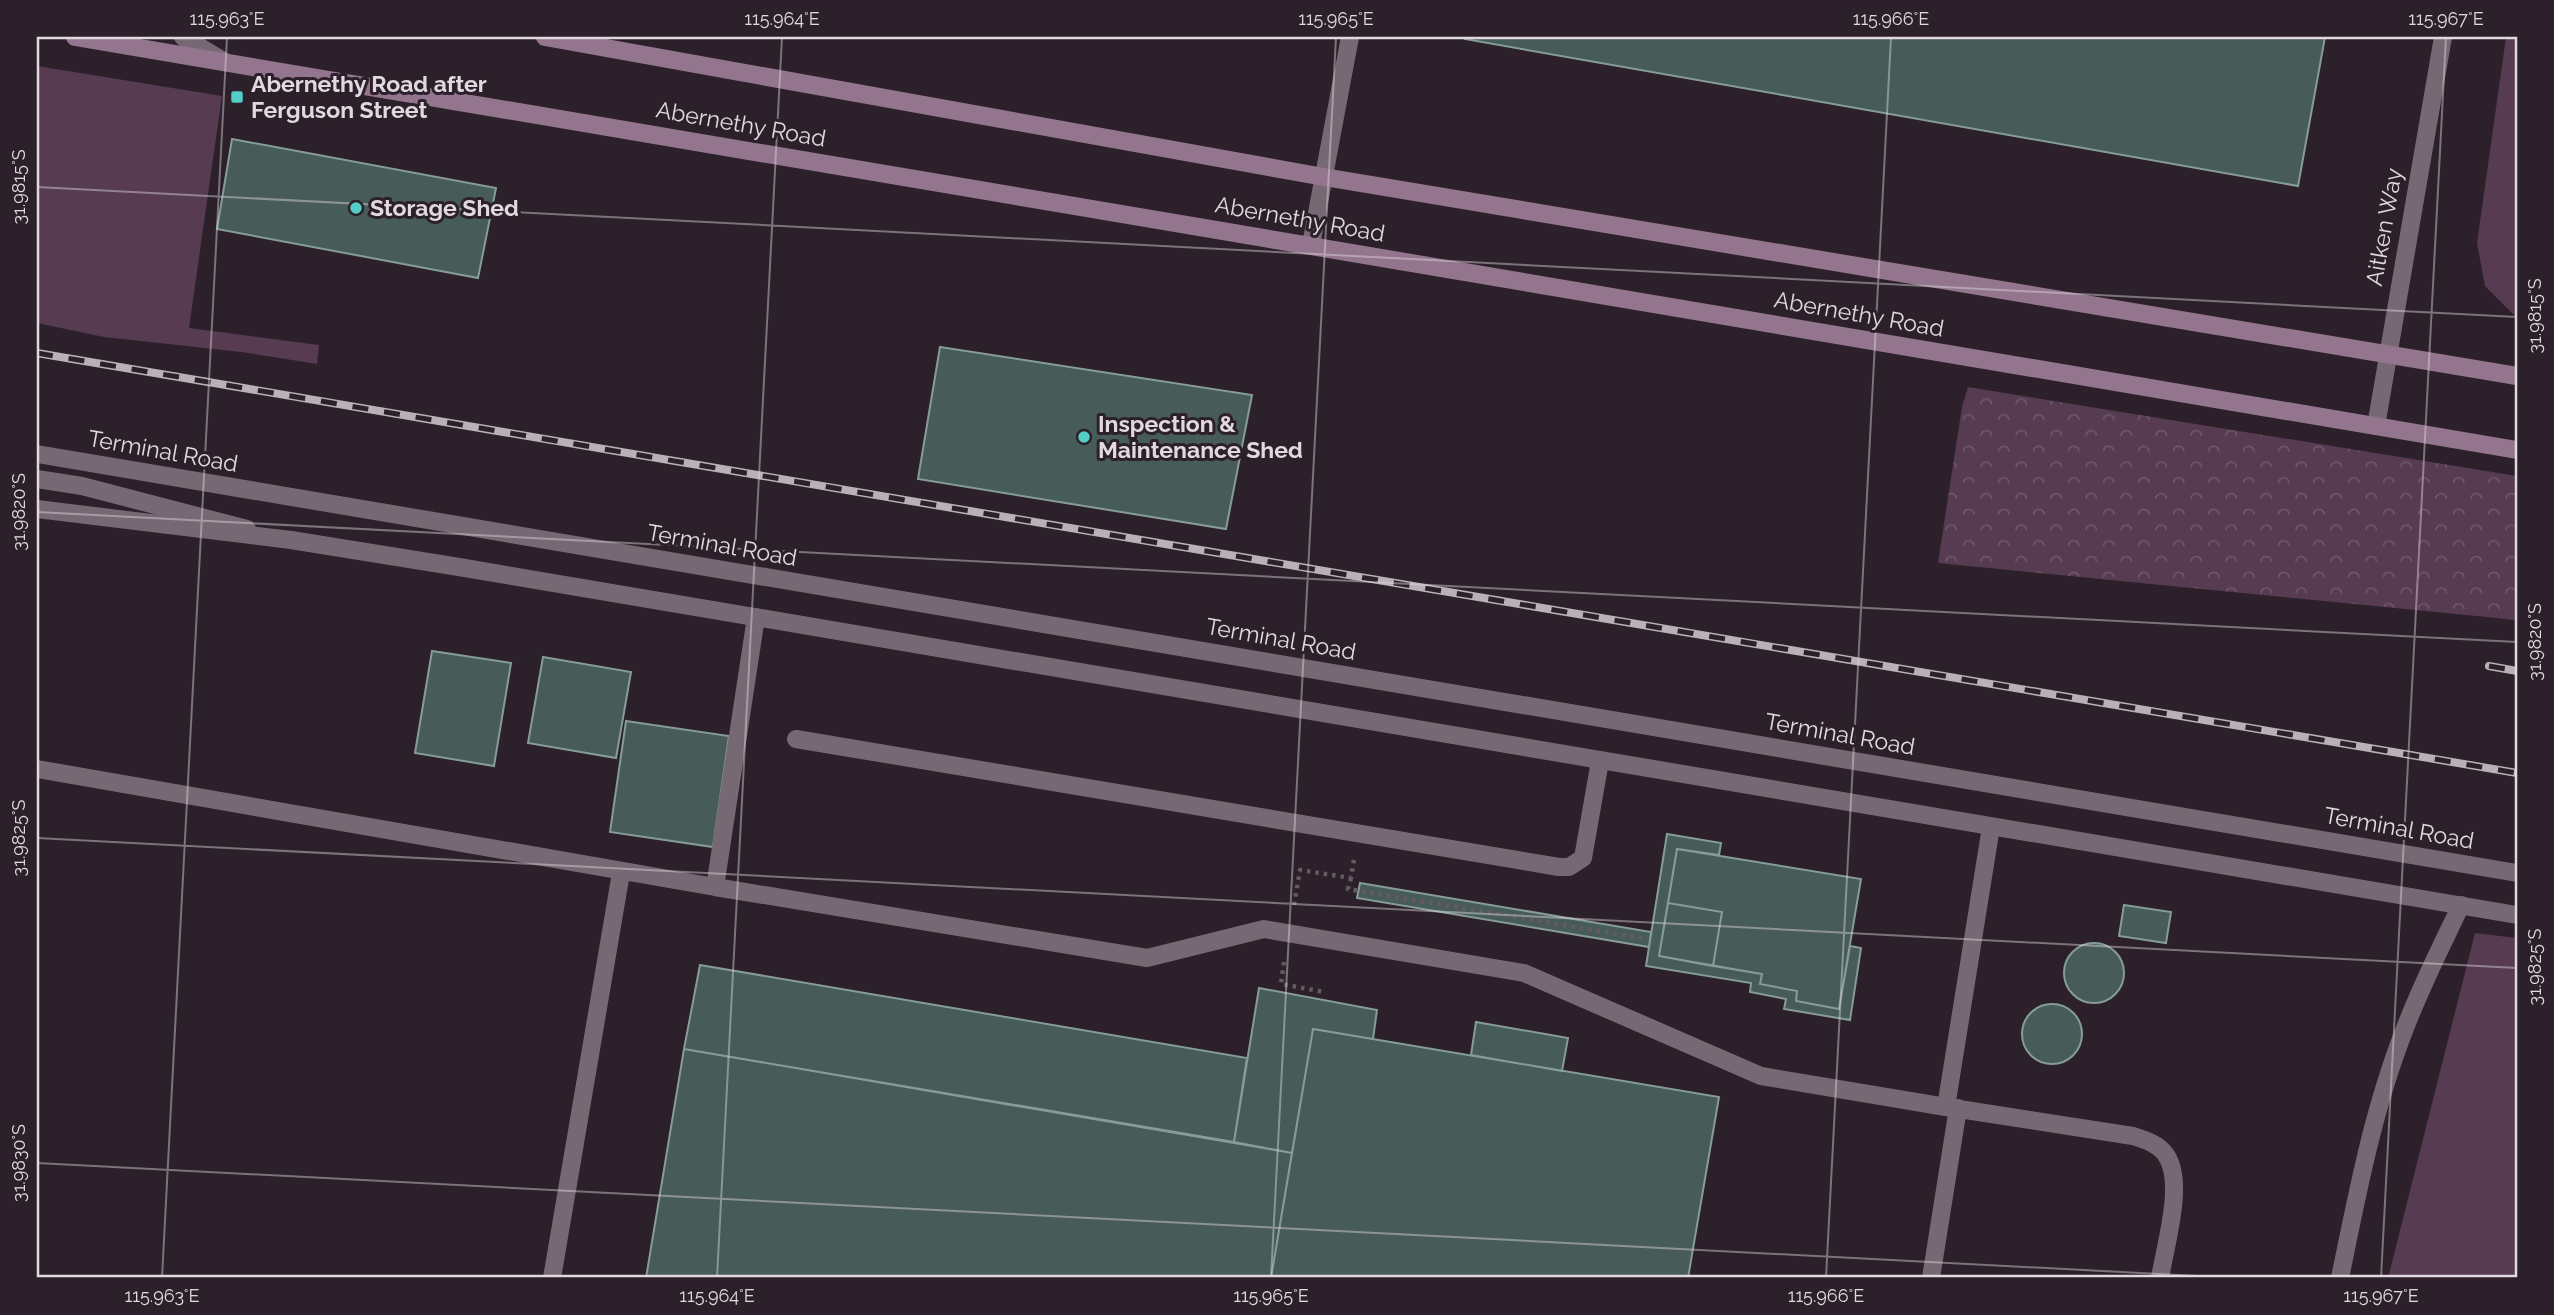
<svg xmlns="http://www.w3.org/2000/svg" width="2554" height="1315" font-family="Raleway,sans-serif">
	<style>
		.grass { fill: #563b51 }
		.forest { fill: url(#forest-crowns) }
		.building { fill: #475b59; stroke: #869c9a; stroke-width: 2 }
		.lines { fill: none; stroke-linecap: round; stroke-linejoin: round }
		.path { stroke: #655a63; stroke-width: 4.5; stroke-dasharray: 3.5 5; stroke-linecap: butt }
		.lane { stroke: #776974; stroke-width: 18 }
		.street { stroke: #776974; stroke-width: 18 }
		.secondary { stroke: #94758e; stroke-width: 18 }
		.rail-casing { stroke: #bab1b8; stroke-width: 8 }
		.rail { stroke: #2c202a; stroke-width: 5; stroke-dasharray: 16; stroke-linecap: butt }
		.ticks { fill: none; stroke: #e1d9df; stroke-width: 2; stroke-opacity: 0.45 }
		.poi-dot { fill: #54cdc7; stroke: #2c202a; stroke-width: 2.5 }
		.labels { text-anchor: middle; stroke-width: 6; stroke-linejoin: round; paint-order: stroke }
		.poi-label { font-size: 23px; font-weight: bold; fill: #e1d9df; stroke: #2c202a; text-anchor: start }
		.street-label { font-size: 23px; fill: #e1d9df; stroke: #2c202a }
		.neatline { fill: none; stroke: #e1d9df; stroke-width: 2.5 }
		.ticks-label { font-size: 18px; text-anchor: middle; fill: #e1d9df }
	</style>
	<defs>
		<pattern id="forest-crowns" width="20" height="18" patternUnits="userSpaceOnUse" patternTransform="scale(1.75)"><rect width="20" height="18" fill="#563b51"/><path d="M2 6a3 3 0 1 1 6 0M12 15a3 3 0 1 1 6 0" fill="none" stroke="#6e576a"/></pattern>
	</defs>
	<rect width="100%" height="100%" fill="#2c202a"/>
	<!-- grass -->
	<path class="grass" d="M 2506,37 L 2517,37 L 2517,318 L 2485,286 L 2477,243 Z
		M 37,66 L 222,96 L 189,328 L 319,345 L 317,364 L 241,352 L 104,337 L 37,323 Z
		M 2475,933 L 2517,938 L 2517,1278 L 2388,1278 Z"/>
	<!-- forest -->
	<path class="forest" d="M 1968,387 L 2517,476 L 2517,620 L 1938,563 L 1962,407 Z"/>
	<!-- building -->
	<path class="building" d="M 1465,37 L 2325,37 L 2298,186 L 1465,39 Z
		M 232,139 L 496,188 L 478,278 L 217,229 Z
		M 940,347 L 1252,395 L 1226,529 L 918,479 Z
		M 432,651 L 511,663 L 494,766 L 415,753 Z
		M 543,657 L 631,672 L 616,758 L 528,743 Z
		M 626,721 L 729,736 L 713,847 L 610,832 Z
		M 1667,834 L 1721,843 L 1719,855 L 1677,849 L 1659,956 L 1762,974 L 1760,984 L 1797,991 L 1796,1001 L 1839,1009 L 1850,946 L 1861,948 L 1850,1020 L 1784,1009 L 1786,999 L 1750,992 L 1751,983 L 1646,966 Z
		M 1677,849 L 1861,879 L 1839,1009 L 1796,1001 L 1797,991 L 1760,984 L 1762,974 L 1713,966 L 1722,912 L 1668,903 Z
		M 1360,883 L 1651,932 L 1649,947 L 1357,898 Z
		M 1668,903 L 1722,912 L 1713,966 L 1659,956 Z
		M 2124,905 L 2171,912 L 2166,943 L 2119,936 Z
		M2064 973a30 30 0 1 1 60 0a30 30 0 1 1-60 0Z
		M 700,965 L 1247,1058 L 1234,1142 L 684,1049 Z
		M 1259,988 L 1377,1010 L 1373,1039 L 1313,1029 L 1292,1153 L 1234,1142 Z
		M2022 1034a30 30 0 1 1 60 0a30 30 0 1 1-60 0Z
		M 1476,1022 L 1568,1038 L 1562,1071 L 1471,1055 Z
		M 1313,1029 L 1719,1097 L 1688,1278 L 1271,1278 Z
		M 684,1049 L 1292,1153 L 1271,1278 L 646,1278 Z"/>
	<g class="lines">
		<!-- path -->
		<path class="path" d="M 1351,878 L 1348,889 L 1646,939
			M 1294,905 L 1300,870 L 1351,878 L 1354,859
			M 1284,962 L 1281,984 L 1324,992"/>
		<!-- lane -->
		<path class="lane" d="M 183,37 L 225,62
			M 37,479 L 82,486 L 247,529
			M 756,617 L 715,887 L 1147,958 L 1264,929 L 1524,973 L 1761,1076 L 1946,1107 L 1991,827
			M 796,739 L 1559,867 L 1569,867 L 1583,858 L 1600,761
			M 37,769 L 715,887
			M 1946,1107 L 2133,1136 C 2145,1140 2159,1144 2166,1155 C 2185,1182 2165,1246 2160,1278
			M 552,1278 L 621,873
			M 1931,1278 L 1958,1108
			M 2340,1278 C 2357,1195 2373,1110 2404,1031 C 2420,988 2441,947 2461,905"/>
		<!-- street -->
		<path class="street" d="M 1311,245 L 1350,37
			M 2376,426 L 2443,37
			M 37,454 L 2517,873
			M 37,509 L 291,540 L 459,567 L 2517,915"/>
		<!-- secondary -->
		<path class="secondary" d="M 75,37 L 2517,450
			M 545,37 L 1324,177 L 2517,376"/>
		<defs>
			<path id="rail" d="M 37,353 L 2517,773
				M 2489,666 L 2517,671"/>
		</defs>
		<!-- rail casing -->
		<use href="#rail" class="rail-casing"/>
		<!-- rail -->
		<use href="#rail" class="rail"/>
	</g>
	<!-- ticks -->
	<path class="ticks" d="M 37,187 L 2517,317M 37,512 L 2517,642M 37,838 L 2517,968M 37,1163 L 2236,1278M 162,1278 L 227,37M 717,1278 L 782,37M 1271,1278 L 1336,37M 1826,1278 L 1891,37M 2381,1278 L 2446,37"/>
	<!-- markers -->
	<g class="poi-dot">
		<rect x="230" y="90" width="14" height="14" rx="3.5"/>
		<circle cx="356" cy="208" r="7"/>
		<circle cx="1084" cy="437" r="7"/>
	</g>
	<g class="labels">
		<!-- poi labels -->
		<g class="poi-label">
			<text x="251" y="92">Abernethy Road after<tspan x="251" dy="26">Ferguson Street</tspan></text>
			<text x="370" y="216">Storage Shed</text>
			<text x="1098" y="432">Inspection &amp;<tspan x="1098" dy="26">Maintenance Shed</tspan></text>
		</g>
		<!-- street labels -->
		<g class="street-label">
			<text transform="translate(741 124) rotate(10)" y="8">Abernethy Road</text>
			<text transform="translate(1300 219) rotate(10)" y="8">Abernethy Road</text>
			<text transform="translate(2384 227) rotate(-80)" y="8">Aitken Way</text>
			<text transform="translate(1859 314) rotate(10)" y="8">Abernethy Road</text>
			<text transform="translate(163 451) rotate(10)" y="8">Terminal Road</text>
			<text transform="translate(722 545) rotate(10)" y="8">Terminal Road</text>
			<text transform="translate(1281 639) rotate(10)" y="8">Terminal Road</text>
			<text transform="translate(1840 734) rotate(10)" y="8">Terminal Road</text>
			<text transform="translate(2399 828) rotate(10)" y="8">Terminal Road</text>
		</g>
	</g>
	<!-- border -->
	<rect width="2554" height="1315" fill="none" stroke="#2c202a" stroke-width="77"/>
	<rect x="38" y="38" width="2478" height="1238" class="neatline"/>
	<g class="ticks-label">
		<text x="227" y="25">115.963°E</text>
		<text x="782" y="25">115.964°E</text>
		<text x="1336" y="25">115.965°E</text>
		<text x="1891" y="25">115.966°E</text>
		<text x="2446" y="25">115.967°E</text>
		<text transform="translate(19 187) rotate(-90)" y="6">31.9815°S</text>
		<text transform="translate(2535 316) rotate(-90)" y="6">31.9815°S</text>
		<text transform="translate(19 512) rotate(-90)" y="6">31.9820°S</text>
		<text transform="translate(2535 642) rotate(-90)" y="6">31.9820°S</text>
		<text transform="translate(19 838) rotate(-90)" y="6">31.9825°S</text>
		<text transform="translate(2535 967) rotate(-90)" y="6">31.9825°S</text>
		<text transform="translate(19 1163) rotate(-90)" y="6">31.9830°S</text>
		<text x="162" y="1302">115.963°E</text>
		<text x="717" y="1302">115.964°E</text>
		<text x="1271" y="1302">115.965°E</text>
		<text x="1826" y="1302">115.966°E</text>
		<text x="2381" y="1302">115.967°E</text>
	</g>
</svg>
